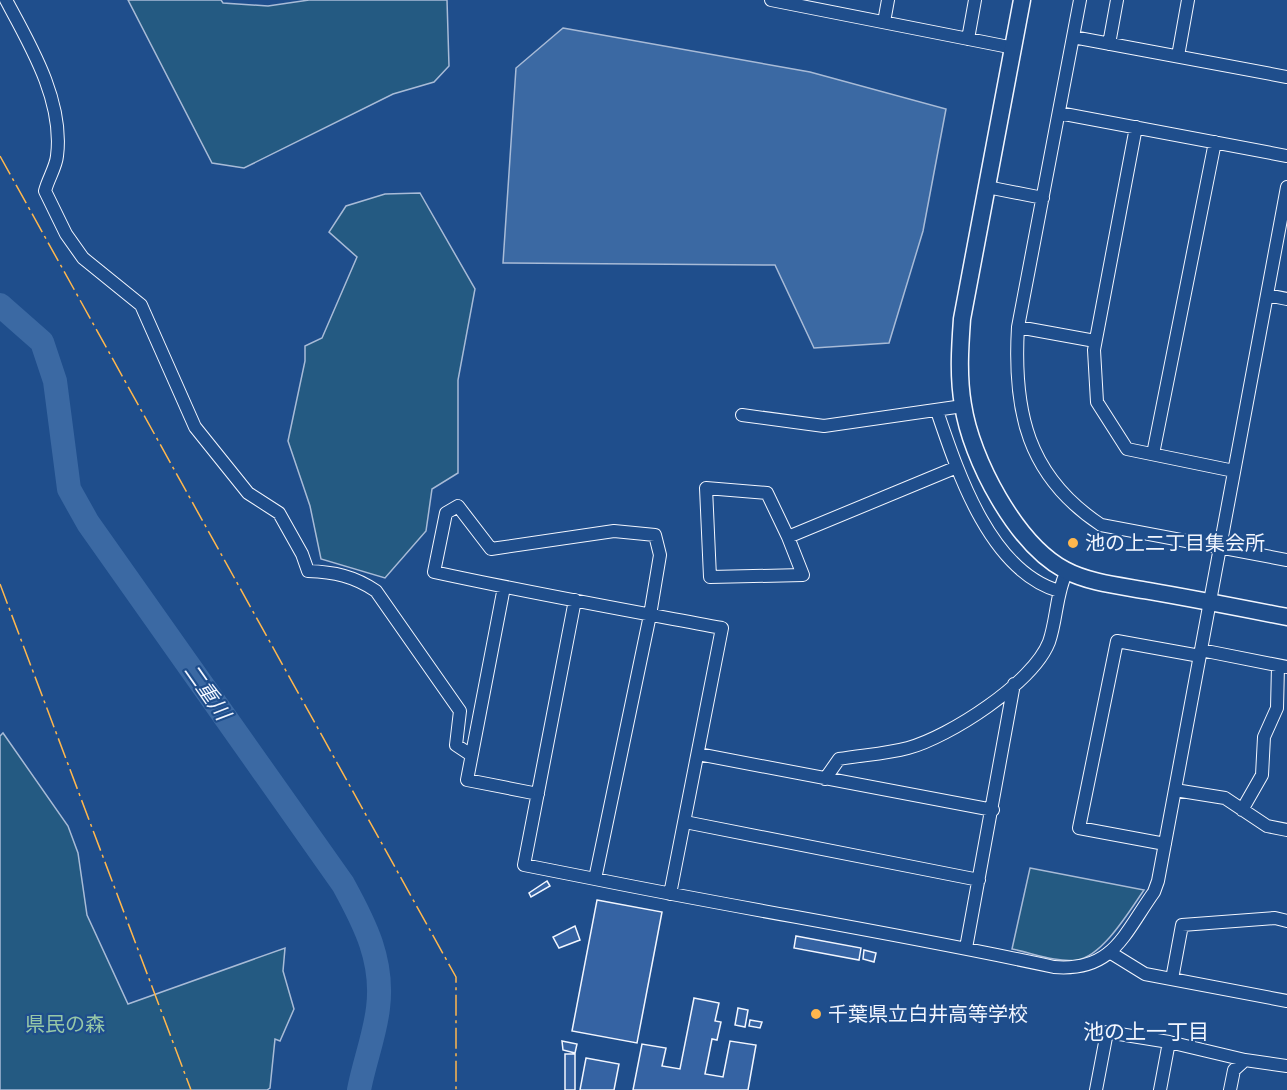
<svg xmlns="http://www.w3.org/2000/svg" width="1287" height="1090" font-family="'Space Grotesk','Noto Sans JP',sans-serif">
	<style>
		.green { fill: #245a82; stroke: #a8bbd7; stroke-width: 1.5 }
		.water { fill: #3b69a3; stroke: #a8bbd7; stroke-width: 1.5 }
		.lines { fill: none; stroke-linecap: round; stroke-linejoin: round }
		.river { stroke: #3b69a3; stroke-width: 24 }
		.building { fill: #3563a3; stroke: #f2f6ff; stroke-width: 1.5 }
		.street-casing { stroke: #f2f6ff; stroke-width: 14 }
		.secondary-casing { stroke: #f2f6ff; stroke-width: 19 }
		.street { stroke: #1f4e8c; stroke-width: 12 }
		.secondary { stroke: #1f4e8c; stroke-width: 16 }
		.power { stroke: #ffb74d; stroke-width: 1.5; stroke-dasharray: 21 4.5 3 4.5; stroke-linecap: butt }
		.poi-dot { fill: #ffb74d; stroke: #1f4e8c; stroke-width: 2 }
		.labels { text-anchor: middle; stroke-width: 4.5; stroke-linejoin: round; paint-order: stroke }
		.poi-label { font-size: 20px; fill: #f2f6ff; stroke: #1f4e8c; text-anchor: start }
		.park-label { font-size: 20px; fill: #97c8a6; stroke: #1f4e8c }
		.water-label { font-size: 21px; font-style: italic; fill: #f2f6ff; stroke: #1f4e8c }
		.neighbourhood-label { font-size: 21px; fill: #f2f6ff; stroke: #1f4e8c }
	</style>
	<rect width="100%" height="100%" fill="#1f4e8c"/>
	<!-- green -->
	<path class="green" d="M 128,0 L 221,0 L 223,3 L 268,6 L 309,0 L 447,0 L 449,66 L 434,82 L 393,94 L 244,168 L 212,163 Z
		M 420,193 L 475,289 L 458,380 L 458,473 L 432,489 L 426,531 L 385,578 L 321,559 L 310,506 L 288,441 L 305,361 L 305,346 L 322,338 L 357,257 L 329,232 L 346,206 L 385,194 Z
		M 3,733 L 68,826 L 78,853 L 87,915 L 128,1004 L 285,948 L 283,971 L 294,1009 L 280,1041 L 275,1039 L 270,1088 L 267,1090 L 0,1090 L 0,736 Z
		M 1030,868 L 1144,890 C 1130,910 1103,956 1077,960 C 1057,963 1032,953 1012,949 Z"/>
	<!-- water -->
	<path class="water" d="M 563,28 L 810,72 L 946,109 L 923,231 L 889,343 L 814,348 L 775,265 L 503,263 L 516,68 Z"/>
	<g class="lines">
		<!-- river -->
		<path class="river" d="M 0,305 L 42,342 L 55,381 L 69,489 L 88,523 L 343,884 C 365,924 384,961 378,1008 C 375,1035 364,1063 359,1090"/>
	</g>
	<!-- building -->
	<path class="building" d="M 547,881 L 550,886 L 531,897 L 529,893 Z
		M 597,900 L 662,912 L 637,1043 L 572,1031 Z
		M 575,926 L 580,940 L 559,948 L 553,937 Z
		M 796,936 L 861,948 L 859,960 L 794,948 Z
		M 864,950 L 876,953 L 874,962 L 863,959 Z
		M 694,998 L 719,1003 L 715,1021 L 721,1022 L 717,1040 L 712,1039 L 705,1074 L 723,1077 L 730,1041 L 756,1045 L 748,1090 L 633,1090 L 642,1044 L 666,1048 L 662,1066 L 680,1069 Z
		M 738,1008 L 748,1010 L 745,1027 L 735,1025 Z
		M 750,1020 L 762,1022 L 760,1028 L 749,1026 Z
		M 562,1041 L 577,1044 L 575,1053 L 563,1050 Z
		M 565,1054 L 575,1054 L 575,1090 L 565,1090 Z
		M 586,1058 L 619,1064 L 614,1090 L 580,1090 Z"/>
	<g class="lines">
		<defs>
			<path id="street" d="M 6,0 C 31,46 64,102 57,156 C 56,167 48,179 45,191 L 66,234 L 83,258 L 141,305 L 195,427 L 248,493 L 279,513 L 302,554 L 308,571 C 334,572 354,576 376,591 L 460,711 L 456,745 L 471,755
				M 771,0 L 1014,48
				M 1080,0 L 1018,327 C 1013,411 1027,476 1101,525 L 1287,560
				M 884,22 L 888,0
				M 1073,37 L 1287,77
				M 968,39 L 975,0
				M 1109,44 L 1117,0
				M 1178,56 L 1188,0
				M 1059,113 L 1287,156
				M 1136,127 L 1094,350 L 1097,402 L 1127,449 L 1234,471
				M 987,187 L 1043,198
				M 1267,295 L 1287,299
				M 1018,327 L 1095,341
				M 937,411 C 958,473 990,571 1059,591
				M 742,415 L 824,426 L 963,406
				M 1153,454 L 1215,142
				M 788,537 L 767,493 L 706,488 L 710,577 L 803,575 L 788,537 L 957,467
				M 504,587 L 467,780 L 538,794
				M 575,600 L 524,865 L 595,879
				M 1201,650 L 1287,667
				M 698,754 L 993,810
				M 825,779 L 839,759 C 862,755 886,754 908,748 C 949,737 1033,683 1049,642 C 1057,619 1056,593 1067,571
				M 1175,790 L 1225,798 L 1267,826 L 1287,830
				M 1242,810 L 1262,775 L 1264,737 L 1277,708 L 1278,666
				M 685,822 L 979,880
				M 1165,844 L 1079,828 L 1117,641 L 1200,656
				M 670,894 L 722,628 C 626,610 530,593 434,572 L 446,513 L 458,506 L 491,549 L 614,531 L 655,535 L 660,555 L 650,615 L 595,879 C 748,910 902,934 1054,967 C 1113,972 1124,934 1154,892 L 1158,881 L 1287,187
				M 966,948 L 1014,684
				M 1111,953 L 1145,974 L 1287,1001
				M 1172,979 L 1182,925 L 1275,918 L 1287,921
				M 1096,1090 L 1107,1032 L 1169,1042 L 1245,1060
				M 1160,1090 L 1169,1042
				M 1230,1090 L 1234,1070 L 1245,1060 L 1287,1066"/>
			<path id="secondary" d="M 1022,0 L 962,319 C 960,347 958,376 963,405 C 971,459 1016,544 1065,570 C 1089,583 1122,586 1149,591 C 1195,599 1241,608 1287,617"/>
		</defs>
		<!-- street casing -->
		<use href="#street" class="street-casing"/>
		<!-- secondary casing -->
		<use href="#secondary" class="secondary-casing"/>
		<!-- street -->
		<use href="#street" class="street"/>
		<!-- secondary -->
		<use href="#secondary" class="secondary"/>
		<!-- power -->
		<path class="power" d="M 0,156 L 456,977 L 456,1090
			M 0,584 L 191,1090"/>
	</g>
	<!-- markers -->
	<g class="poi-dot">
		<circle cx="1073" cy="543" r="6"/>
		<circle cx="816" cy="1014" r="6"/>
	</g>
	<g class="labels">
		<!-- poi labels -->
		<g class="poi-label">
			<text x="1085" y="550">池の上二丁目集会所</text>
			<text x="828" y="1021">千葉県立白井高等学校</text>
		</g>
		<!-- park labels -->
		<g class="park-label">
			<text x="65" y="1031">県民の森</text>
		</g>
		<!-- water labels -->
		<g class="water-label">
			<text transform="translate(207 692) rotate(55)" y="7">二重川</text>
		</g>
		<!-- neighbourhood labels -->
		<g class="neighbourhood-label">
			<text x="1146" y="1039">池の上一丁目</text>
		</g>
	</g>
</svg>
